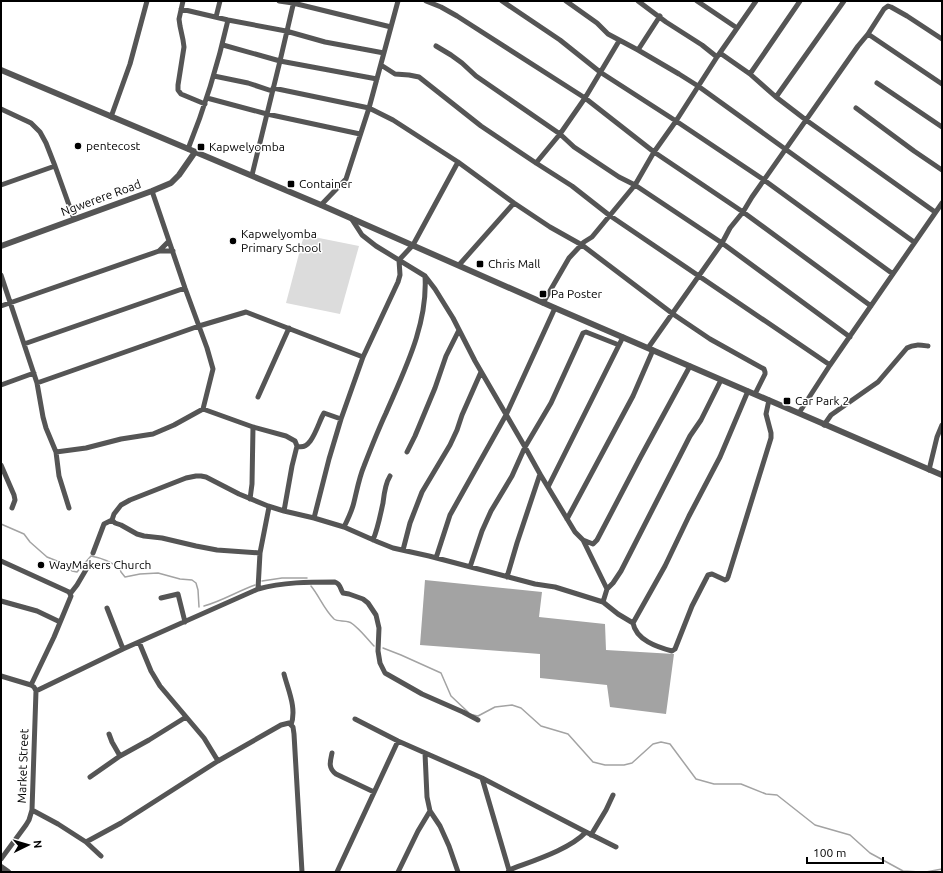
<svg xmlns="http://www.w3.org/2000/svg" width="943" height="873" font-family="Ubuntu,sans-serif">
	<style>
		.green { fill: #dcdcdc }
		.water { fill: #a3a3a3 }
		.lines { fill: none; stroke-linecap: round; stroke-linejoin: round }
		.stream { stroke: #a3a3a3; stroke-width: 1.5 }
		.minor { stroke: #555; stroke-width: 5 }
		.tertiary { stroke: #555; stroke-width: 6 }
		.poi-dot { fill: #000; stroke: #fff; stroke-width: 1.5 }
		.labels { text-anchor: middle; stroke-width: 3; stroke-linejoin: round; paint-order: stroke }
		.poi-label { font-size: 12px; fill: #000; stroke: #fff; text-anchor: start }
		.street-label { font-size: 12px; fill: #000; stroke: #fff }
	</style>
	<rect width="100%" height="100%" fill="#fff"/>
	<!-- green -->
	<path class="green" d="M 304,235 L 359,246 L 340,314 L 286,303 Z"/>
	<!-- water -->
	<path class="water" d="M 425,580 L 542,592 L 539,617 L 605,624 L 606,650 L 674,654 L 666,714 L 610,707 L 607,685 L 540,678 L 540,654 L 420,645 Z"/>
	<g class="lines">
		<!-- stream -->
		<path class="stream" d="M 1,524 L 24,534 L 30,542 L 47,557 L 62,563 L 72,571 L 77,572 L 91,556 C 102,558 112,562 120,569 L 121,572 L 125,577 L 140,574 L 158,573 L 180,579 L 192,580 L 196,583 L 198,590 L 199,607
			M 262,581 L 282,578 L 307,578
			M 311,586 C 320,597 323,608 334,619 C 338,622 344,620 349,622 C 356,624 368,640 374,646
			M 204,606 C 222,601 238,591 255,585
			M 383,648 L 401,655 L 441,673 L 451,696 L 468,712
			M 473,715 L 478,716 L 495,707 L 512,705 L 521,708 L 541,726 L 568,734 L 593,762 L 605,765 L 624,765 L 632,763 L 653,744 L 661,742 L 670,744 L 696,779 L 714,784 L 741,784 L 766,794 L 777,795 L 815,825 L 850,835 L 870,853 L 903,871 L 920,872
			M 926,872 L 942,869"/>
		<!-- minor -->
		<path class="minor" d="M 183,1 L 179,19 L 180,26 L 183,40 L 184,47 L 178,85 L 178,90 L 181,94 L 205,104
			M 279,1 L 293,3 L 391,27
			M 426,1 L 441,7 L 457,16 L 585,98 L 654,152 L 743,212 L 871,306
			M 502,1 L 560,40 L 600,72 L 676,121
			M 566,1 L 597,23 L 608,34 L 638,50
			M 638,1 L 666,22 L 702,45 L 717,57
			M 697,1 L 737,28
			M 181,9 L 228,20 L 286,31 L 325,42 L 384,53
			M 660,16 L 638,50 L 679,74 L 698,86 L 914,242
			M 216,17 L 220,1
			M 868,34 L 884,9 L 888,6 L 891,7 L 907,16 L 942,39
			M 223,45 L 280,61 L 377,79
			M 436,46 L 451,55 L 462,63 L 476,76 L 560,134 L 574,147 L 619,177 L 635,185 L 722,243 L 850,337
			M 720,53 L 750,74 L 776,97 L 806,120 L 935,212
			M 381,65 L 395,74 L 409,75 L 419,77 L 481,126 L 536,163 L 572,186 L 609,215 L 830,365
			M 750,74 L 800,1
			M 214,76 L 248,83 L 272,91
			M 877,83 L 942,127
			M 273,88 L 369,108 L 393,120 L 458,162 L 514,203 L 550,227 L 582,245 L 673,314 L 710,339 L 764,369 L 765,372 L 765,374 L 755,394
			M 776,97 L 844,1
			M 207,98 L 267,114 L 360,134
			M 856,108 L 914,151 L 942,170
			M 1,109 L 31,123 L 40,132 L 46,143 L 55,166 L 74,219
			M 111,117 L 130,64 L 147,1
			M 676,121 L 764,180 L 893,274
			M 188,149 C 205,107 218,64 228,20
			M 536,163 L 560,134 L 585,98 L 619,41
			M 252,175 L 280,61 L 294,1
			M 1,185 L 55,166
			M 321,205 L 346,179 L 369,108 L 398,1
			M 351,218 L 362,235 L 376,246 L 425,276 L 435,289 L 453,318 L 475,361 L 525,447 L 540,474 L 575,532 L 583,540 L 607,589
			M 159,251 L 169,241
			M 459,265 L 514,203
			M 1,275 L 37,383 L 199,326 L 246,312 L 363,357
			M 543,303 L 569,258 L 584,242 L 592,237 L 635,185 L 654,152 L 676,121 L 717,57 L 756,1
			M 1,306 L 159,251 L 173,251
			M 24,344 L 185,288
			M 648,348 L 722,243 L 730,228 L 743,212 L 752,197 L 858,46 L 868,34 L 942,84
			M 37,383 L 43,417 L 46,428 L 56,452 L 59,476 L 69,508
			M 1,385 L 34,373
			M 748,391 L 720,457 L 689,516 L 665,566 L 633,623 C 636,640 657,647 672,651 L 675,649 L 692,606 L 708,575 L 712,574 L 725,580 L 727,579 L 728,577 L 771,438 L 771,433 L 766,414 L 769,400
			M 258,397 L 289,328
			M 203,409 L 253,427 L 286,436 L 295,441 L 297,446 L 292,466 L 284,511
			M 799,413 L 830,365 L 942,203
			M 824,425 L 831,415 L 878,382 L 907,348 C 914,344 920,345 928,346
			M 297,446 C 312,452 318,422 324,413 L 341,419
			M 56,452 L 86,448 L 121,439 L 153,434 L 174,425 L 203,409 L 213,369 L 207,348 L 185,288 L 152,191
			M 407,452 L 415,436 L 435,388 L 446,356 L 459,330
			M 1,465 L 14,495 L 15,500 L 12,508
			M 929,470 L 937,437 L 942,425
			M 548,487 L 623,337
			M 250,499 L 252,484 L 253,427
			M 314,518 L 329,459 L 341,419 L 363,357 L 398,282 L 400,275 L 399,260 L 413,245 L 458,162
			M 567,519 L 633,396 L 653,350
			M 112,520 L 115,523 L 121,525 L 137,534 L 144,536 L 162,538 L 196,546 L 217,550 L 260,553
			M 344,527 C 348,519 352,511 354,502 C 357,490 359,478 364,466 C 371,448 378,430 386,413 C 405,369 428,324 425,276
			M 373,540 C 378,528 380,516 383,503 C 384,494 385,484 390,476
			M 583,540 L 593,544 L 597,540 L 640,458 L 690,366
			M 403,550 L 410,523 L 422,492 L 450,445 L 457,430 L 462,415 L 481,372
			M 93,553 L 104,524 L 112,520 L 114,514 L 121,505 L 130,500 L 186,478 L 196,476 L 201,476 L 206,477 L 239,494 L 268,506 L 284,511 L 314,518 L 344,527 L 378,542 L 393,548 L 429,556 L 535,584 L 555,587 L 603,602 L 618,614 L 633,623
			M 436,558 L 450,515 L 506,415 L 555,308
			M 1,561 L 69,592 L 70,594
			M 470,567 L 482,531 L 491,511 L 512,476 L 525,447 L 551,403 L 583,333 L 586,332 L 619,345
			M 507,577 L 517,543 L 540,474
			M 258,589 L 260,553 L 269,507
			M 161,598 L 178,594 L 185,622
			M 1,601 L 37,611 L 60,622
			M 603,602 L 607,589 L 613,583 L 621,571 L 690,436 L 701,420 L 721,380
			M 107,608 L 123,649
			M 139,642 L 151,671 L 160,686 L 204,738 L 218,761
			M 284,674 C 288,690 297,708 291,725
			M 1,676 L 31,685 L 34,687 L 36,691 L 32,810 L 29,820 L 26,825 L 1,859
			M 31,685 L 54,637 L 71,596 L 70,594 L 77,585 L 87,568
			M 36,691 L 123,649 L 258,589 C 283,582 309,582 335,582 C 341,584 340,589 343,593 L 349,594 L 363,599 L 368,603 L 376,615 L 379,628 L 378,651 L 380,663 L 385,673 L 422,694 L 463,712 L 478,720
			M 355,719 L 398,741 L 482,778 L 586,832 L 616,847
			M 109,734 L 112,742 L 120,756
			M 332,753 C 330,762 328,768 336,774 L 374,792
			M 425,753 L 427,797 L 430,811 L 440,826 L 449,846 L 458,872
			M 90,777 L 120,756 L 149,740 L 186,717
			M 482,778 L 509,870
			M 32,810 L 58,824 L 86,842 L 121,823 L 218,761 L 281,725 L 289,723 L 293,727 L 294,734 L 302,872
			M 591,835 L 606,810 L 613,795
			M 86,842 L 101,856
			M 337,872 L 398,741
			M 398,872 L 418,831 L 430,811
			M 508,872 L 509,870 C 532,861 569,850 586,832"/>
		<!-- tertiary -->
		<path class="tertiary" d="M 1,70 L 321,205 L 555,308 L 942,475
			M 1,246 L 152,191 L 171,183 L 179,175 L 195,152
			M 1,867 L 8,872"/>
	</g>
	<!-- markers -->
	<g class="poi-dot">
		<circle cx="78" cy="146" r="4"/>
		<rect x="197" y="143" width="8" height="8" rx="2"/>
		<rect x="287" y="180" width="8" height="8" rx="2"/>
		<circle cx="233" cy="241" r="4"/>
		<rect x="476" y="260" width="8" height="8" rx="2"/>
		<rect x="539" y="290" width="8" height="8" rx="2"/>
		<rect x="783" y="397" width="8" height="8" rx="2"/>
		<circle cx="41" cy="565" r="4"/>
	</g>
	<g class="labels">
		<!-- poi labels -->
		<g class="poi-label">
			<text x="86" y="150">pentecost</text>
			<text x="209" y="151">Kapwelyomba</text>
			<text x="299" y="188">Container</text>
			<text x="241" y="238">Kapwelyomba<tspan x="241" dy="14">Primary School</tspan></text>
			<text x="488" y="268">Chris Mall</text>
			<text x="551" y="298">Pa Poster</text>
			<text x="795" y="405">Car Park 2</text>
			<text x="49" y="569">WayMakers Church</text>
		</g>
		<!-- street labels -->
		<g class="street-label">
			<text transform="translate(101 198) rotate(-20)" y="4">Ngwerere Road</text>
			<text transform="translate(23 766) rotate(-88)" y="4">Market Street</text>
		</g>
	</g>
	<!-- border -->
	<rect width="943" height="873" fill="none" stroke="#000000" stroke-width="4"/>
	<!-- north arrow -->
	<g transform="translate(28 845) rotate(85)" stroke="#ffffff" stroke-width="3" paint-order="stroke">
	<path d="M0-3L7 15L0 10L-7 15Z" fill="#000000"/>
	<text y="-6" font-size="11" font-weight="bold" text-anchor="middle" fill="#000000">N</text>
	</g>
	<!-- scale -->
	<path d="M807 857v6h76v-6" fill="none" stroke="#000000" stroke-width="2"/>
	<text x="813" y="857" font-size="12" fill="#000000" stroke="#ffffff" stroke-width="3" paint-order="stroke">100 m</text>
</svg>
